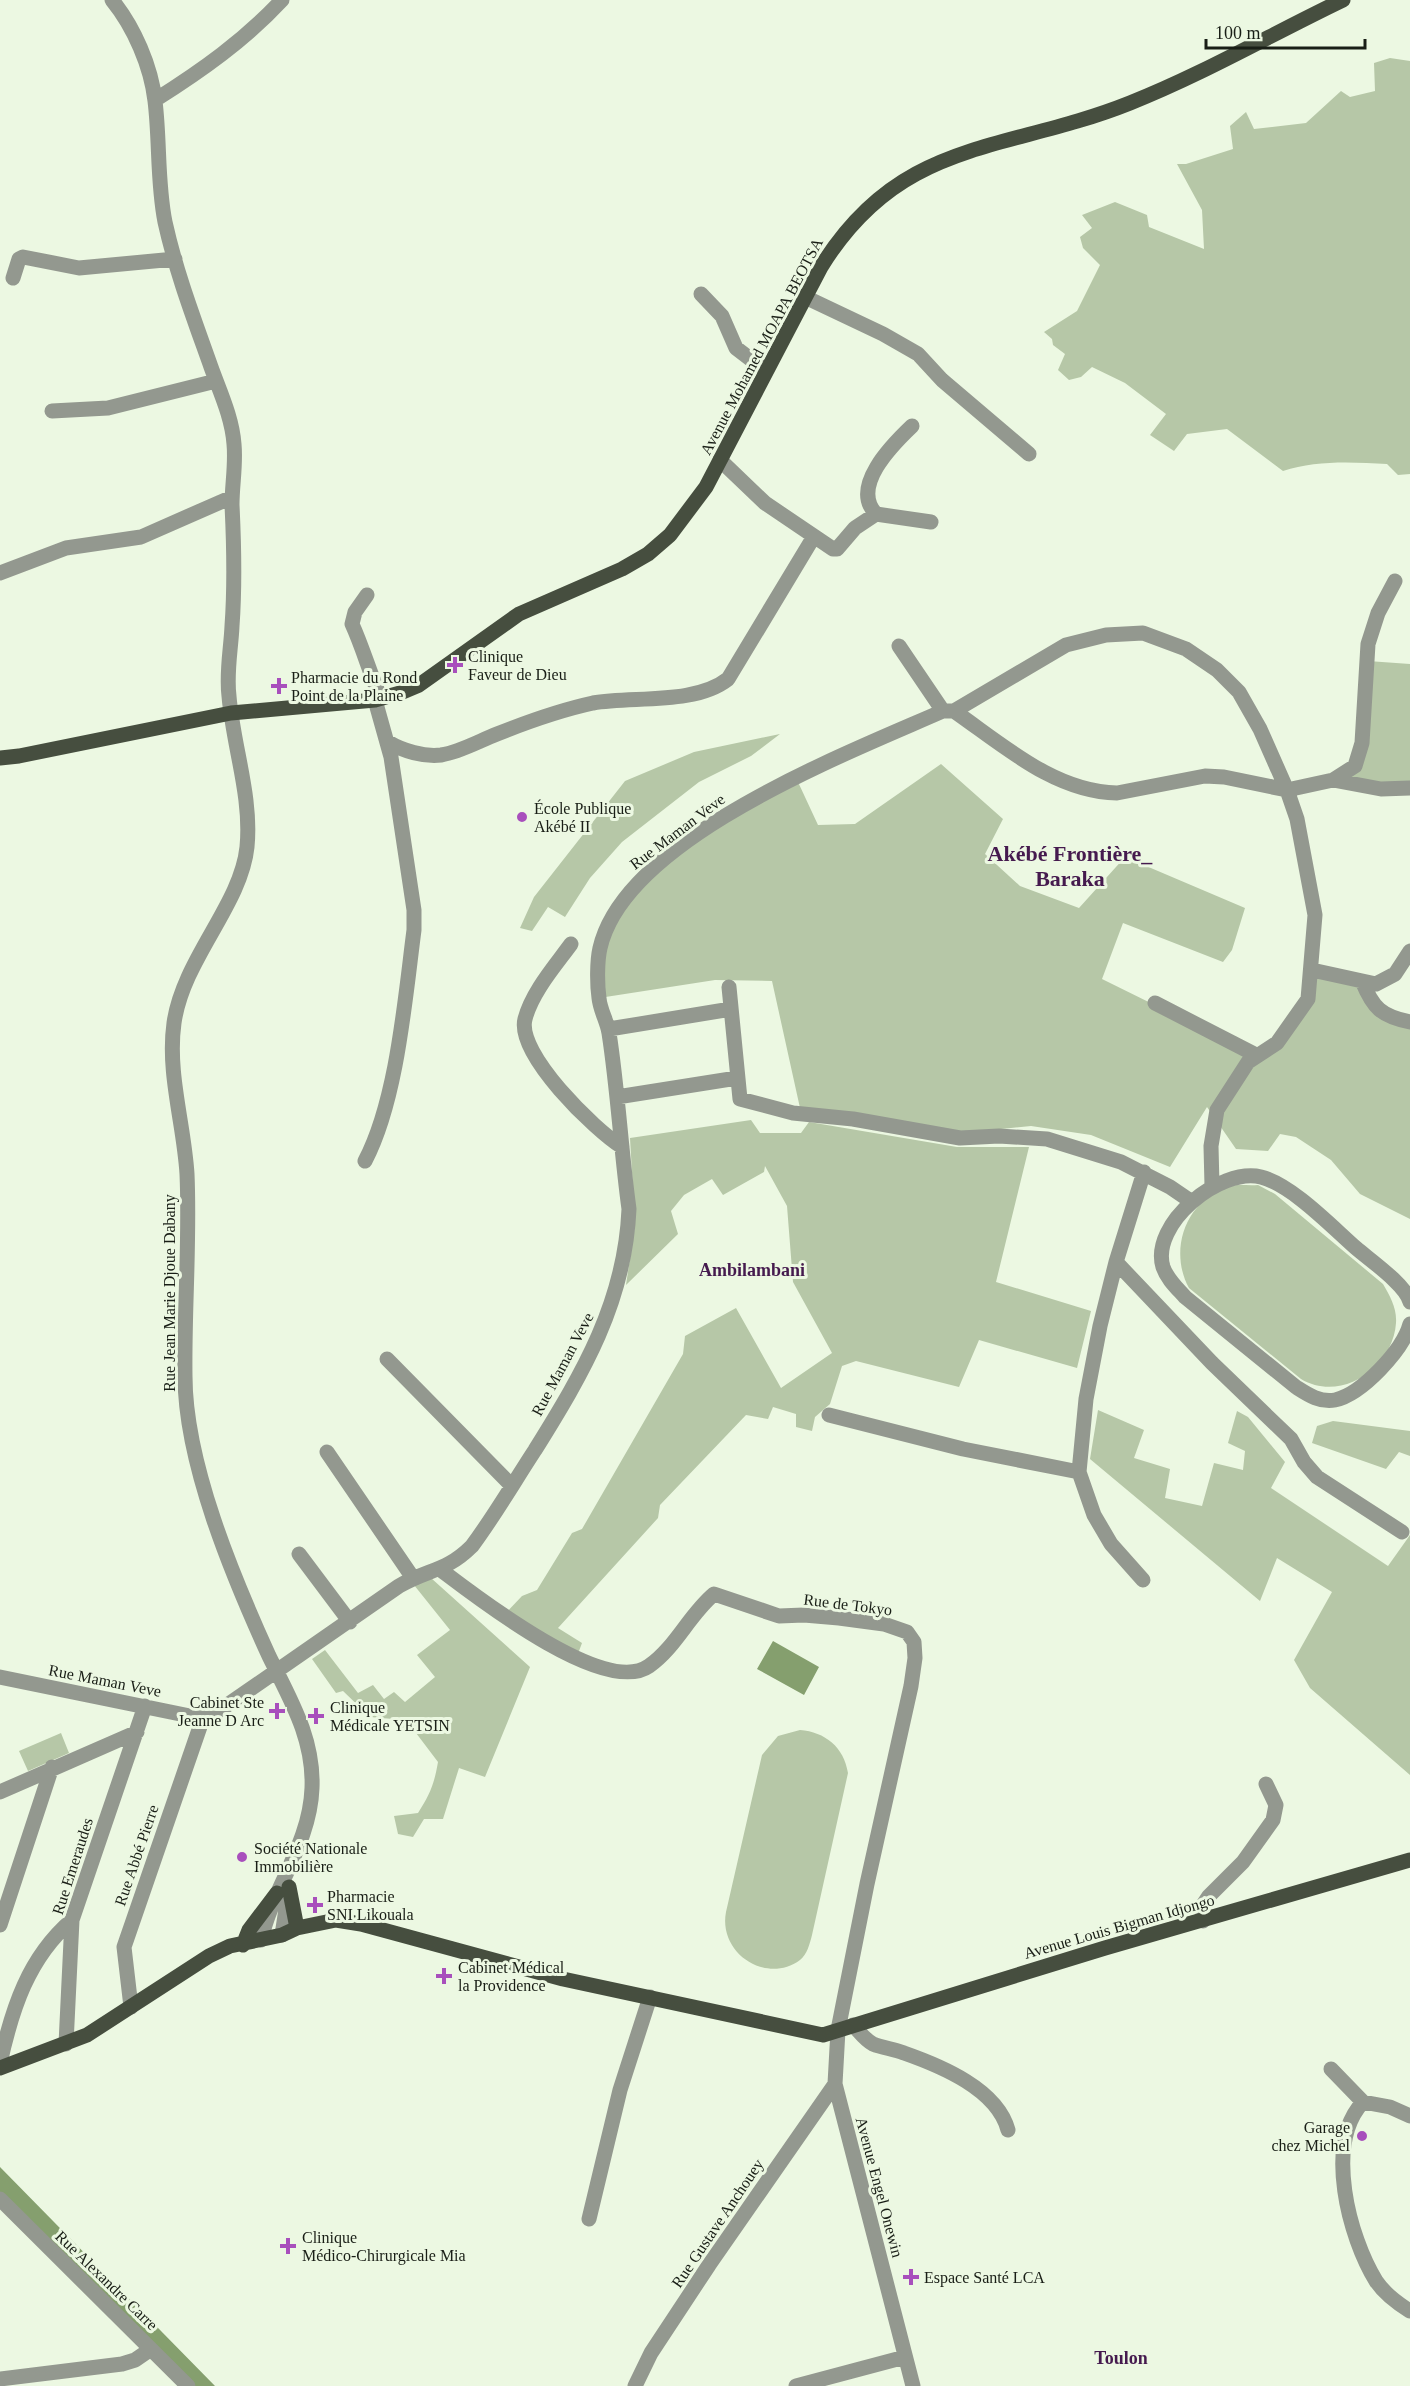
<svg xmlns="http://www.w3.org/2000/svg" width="1410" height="2386" font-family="Georgia,serif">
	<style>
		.green { fill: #b6c7a7 }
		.water { fill: #859f6e }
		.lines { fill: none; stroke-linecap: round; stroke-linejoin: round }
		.minor { stroke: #93988f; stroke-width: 15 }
		.major { stroke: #464e3f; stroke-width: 15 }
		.poi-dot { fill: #a84fbc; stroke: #ecf8e2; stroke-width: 2 }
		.labels { text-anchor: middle; stroke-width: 6; stroke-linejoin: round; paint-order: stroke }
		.street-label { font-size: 16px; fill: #191e16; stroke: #ecf8e2 }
		.poi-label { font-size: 16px; fill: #191e16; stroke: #ecf8e2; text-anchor: start }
		.neighbourhood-label { font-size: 18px; font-weight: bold; fill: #451a4e; stroke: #ecf8e2 }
		.district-label { font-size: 22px; font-weight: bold; fill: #451a4e; stroke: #ecf8e2 }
	</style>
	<rect width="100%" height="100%" fill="#ecf8e2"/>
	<!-- green -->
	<path class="green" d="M 1390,58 L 1410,61 L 1410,474 L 1398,475 L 1387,464 C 1353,462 1315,460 1283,471 L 1227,429 L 1187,434 L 1174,451 L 1150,435 L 1166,414 L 1125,383 L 1092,367 L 1081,377 L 1069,380 L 1058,370 L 1065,354 L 1053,345 L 1052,339 L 1044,332 L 1077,311 L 1100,265 L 1083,248 L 1080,237 L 1092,228 L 1082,215 L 1115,202 L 1147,215 L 1149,227 L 1204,249 L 1202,210 L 1177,164 L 1186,164 L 1233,149 L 1230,126 L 1246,112 L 1254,129 L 1306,123 L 1341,91 L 1350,97 L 1375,91 L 1374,63 Z
		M 1368,661 L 1410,664 L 1410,788 L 1333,780 L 1355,766 Z
		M 780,734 L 751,756 L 699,782 L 622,842 L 590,878 L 565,917 L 548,907 L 532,931 L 520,928 L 534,897 L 625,781 L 694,752 Z
		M 941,764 L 1003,819 L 985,854 L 1020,886 L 1079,908 L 1125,857 L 1245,908 L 1232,950 L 1223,962 L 1123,923 L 1102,979 L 1256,1055 L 1308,999 L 1312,970 L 1362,981 L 1371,1003 L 1410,1022 L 1410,1219 L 1360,1194 L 1331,1160 L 1296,1137 L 1280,1134 L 1268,1151 L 1236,1149 L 1207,1107 L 1170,1167 L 1091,1135 L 1031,1126 L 963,1133 L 800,1108 L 772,981 L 715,980 L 599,998 L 600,948 L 619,905 L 711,825 L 798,782 L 818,825 L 855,824 Z
		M 751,1120 L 760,1133 L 801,1133 L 809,1122 L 957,1147 L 1029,1147 L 996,1282 L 1091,1311 L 1077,1368 L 979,1340 L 959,1387 L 856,1361 L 842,1366 L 830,1404 L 815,1417 L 812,1431 L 796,1427 L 796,1414 L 773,1407 L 768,1419 L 746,1415 L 660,1505 L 658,1518 L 558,1628 L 582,1643 L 576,1659 L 504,1615 L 522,1596 L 537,1590 L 572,1533 L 582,1529 L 683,1354 L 685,1336 L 736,1308 L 781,1388 L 832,1353 L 793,1282 L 787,1206 L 765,1166 L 764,1172 L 723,1195 L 712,1179 L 684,1195 L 671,1211 L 678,1234 L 626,1285 L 635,1225 L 630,1138 Z
		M 1258,1185 L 1275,1194 L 1383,1284 C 1390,1296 1397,1308 1396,1323 C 1393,1368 1341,1403 1301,1379 L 1189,1288 C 1168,1250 1186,1199 1230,1186 C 1238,1184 1249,1186 1258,1185 Z
		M 1098,1410 L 1144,1430 L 1134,1458 L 1170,1469 L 1165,1498 L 1202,1506 L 1214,1463 L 1243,1470 L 1245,1451 L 1228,1443 L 1237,1411 L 1248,1417 L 1285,1462 L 1271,1488 L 1388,1566 L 1410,1535 L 1410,1775 L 1310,1688 L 1294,1660 L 1332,1592 L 1277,1558 L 1260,1601 L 1090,1459 Z
		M 1333,1421 L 1410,1431 L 1410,1456 L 1399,1452 L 1386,1469 L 1312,1443 L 1317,1426 Z
		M 431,1578 L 530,1667 L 485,1777 L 459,1768 L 443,1819 L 424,1819 L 413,1837 L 398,1834 L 394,1816 L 418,1813 C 430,1794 434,1785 438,1762 L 413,1729 L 397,1727 L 393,1719 L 370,1717 L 343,1691 L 336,1693 L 312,1659 L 325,1650 L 358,1693 L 373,1685 L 384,1699 L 394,1692 L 405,1702 L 435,1677 L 417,1655 L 450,1630 L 414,1585 Z
		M 800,1730 C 825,1732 844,1747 848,1773 L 812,1935 C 810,1943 807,1955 800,1960 C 766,1985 718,1953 726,1912 L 762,1755 L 778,1736 Z
		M 61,1733 L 69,1753 L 28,1771 L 19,1751 Z"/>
	<!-- water -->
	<path class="water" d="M 773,1641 L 819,1667 L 804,1695 L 757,1669 Z
		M 0,2167 L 215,2386 L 195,2386 L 0,2192 Z"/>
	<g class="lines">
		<!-- minor -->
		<path class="minor" d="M 112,0 C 134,27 151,66 155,101 C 160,142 157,182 165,222 C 176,272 194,319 211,367 C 220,392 232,417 234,444 C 236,465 232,484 232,505 C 234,545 235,585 232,626 C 231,649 226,673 229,696 C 233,746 252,796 247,847 C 241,905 183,959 174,1023 C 167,1073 184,1124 187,1174 C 190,1242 184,1309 185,1376 C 185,1463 233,1577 269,1656 C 290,1699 314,1738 312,1788 C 310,1844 273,1887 261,1940
			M 155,100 C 201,71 245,40 282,0
			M 13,278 L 19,259 L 23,257 L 79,268 L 175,259
			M 701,294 L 722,316 L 736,348 L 766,371
			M 805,297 L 883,334 L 918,354 L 942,380 L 1029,454
			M 52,411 L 108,408 L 216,381
			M 720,460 L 765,503 L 833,549 L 837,549 L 855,528 L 876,514 L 931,522
			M 876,514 C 850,487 892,445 912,426
			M 0,573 L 66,548 L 141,537 L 232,497
			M 367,595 L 355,612 L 352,624 C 363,648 370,674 381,699
			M 899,646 L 943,711
			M 954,711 L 1066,645 L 1106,635 L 1143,633 L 1186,649 L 1217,670 L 1239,692 L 1260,729 L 1287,790 L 1297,819 L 1315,915 L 1308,999 L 1277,1043 L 1248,1062 L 1217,1110 L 1211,1146 L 1212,1186
			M 954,711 C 1003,745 1055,792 1117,793 L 1205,776 L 1224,777 L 1287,790 L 1333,780 L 1355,766 L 1362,743 L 1368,644 L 1378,613 L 1395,581
			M 388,742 C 403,751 424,757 441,755 C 460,752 479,741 497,734 C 527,722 561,710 593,703 C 633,696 695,705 728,679 L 813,538
			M 1333,780 L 1381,789 L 1410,788
			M 571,944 C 555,966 532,992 525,1019 C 516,1054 595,1130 622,1147
			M 1312,970 L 1376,984 L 1395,974 L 1410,951
			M 1362,981 C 1373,1008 1381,1016 1410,1022
			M 729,987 L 740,1099 L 793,1113 L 853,1119 L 960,1138 L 999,1136 L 1047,1139 L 1121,1162 L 1170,1187 L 1192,1202
			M 1155,1003 L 1256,1055
			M 609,1029 L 731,1009
			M 617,1097 L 737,1078
			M 365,1161 C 397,1100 405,999 414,930 L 414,910 L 391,757 L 375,700
			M 1116,1262 L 1212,1363 L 1291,1439 L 1304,1462 L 1317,1477 L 1402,1532
			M 1410,1302 C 1406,1285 1370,1260 1356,1248 C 1331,1226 1292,1185 1261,1177 C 1220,1167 1150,1224 1163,1267 C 1167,1279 1177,1288 1185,1297 L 1296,1387 C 1307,1394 1320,1403 1335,1400 C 1362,1394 1403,1350 1410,1324
			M 387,1359 L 512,1486
			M 829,1415 L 963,1449 L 1079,1472
			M 327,1452 L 413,1578
			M 299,1554 L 350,1622
			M 441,1570 C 478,1598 605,1697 649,1666 C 676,1647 689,1615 714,1594 L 779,1616 L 804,1615 L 839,1618 L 884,1624 L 907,1632 L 914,1642 L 915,1658 L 911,1686 L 867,1884 L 838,2030 L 835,2084 L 913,2386
			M 1143,1580 L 1111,1544 L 1094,1515 L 1079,1472 L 1086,1399 L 1100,1326 L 1116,1262 L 1144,1172
			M 0,1677 L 190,1716 L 210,1717 L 399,1586 C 428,1569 446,1572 472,1546 C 495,1515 514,1482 535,1450 C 583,1373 625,1302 629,1209 C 621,1151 618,1091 609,1033 C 607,1021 600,1010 599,998 C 597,984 597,961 600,948 C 625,838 848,753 943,711 L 954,711
			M 0,1792 L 137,1732
			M 1203,1921 L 1203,1905 L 1209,1896 L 1243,1862 L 1273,1820 L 1276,1805 L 1266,1784
			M 0,1925 L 52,1767
			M 282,1935 L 289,1890
			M 131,2007 L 124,1947 L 203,1718
			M 853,2025 C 859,2031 865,2040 873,2044 C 883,2048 894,2049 904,2053 C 941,2066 997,2089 1008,2130
			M 66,2044 L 72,1920 L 145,1706
			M 0,2063 C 12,2009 28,1958 72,1920
			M 1331,2069 L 1363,2102
			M 1410,2116 L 1390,2107 L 1363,2102 C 1324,2144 1349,2237 1376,2281 C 1384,2293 1397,2303 1410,2311
			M 0,2199 L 188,2386
			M 589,2219 L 620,2090 L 650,1997
			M 0,2379 L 122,2364 L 135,2360 L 151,2349
			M 635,2386 L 651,2353 L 709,2265 L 835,2084
			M 796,2386 L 905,2357"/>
		<!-- major -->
		<path class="major" d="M 0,758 L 19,756 L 231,713 L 375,700 L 400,693 L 419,685 L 519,614 L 622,569 L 648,554 L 670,535 L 706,487 L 821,267 C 901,137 1005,153 1130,103 C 1203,74 1272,34 1343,0
			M 289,1887 L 297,1928
			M 243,1945 L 249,1930 L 277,1893
			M 0,2068 L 87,2035 L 209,1956 L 230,1946 L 282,1935 L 297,1928 L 336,1920 L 361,1924 L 563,1979 L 823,2035 L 1105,1948 L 1410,1860"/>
	</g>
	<!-- markers -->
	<g class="poi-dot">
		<path d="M452 656h6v6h6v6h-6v6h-6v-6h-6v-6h6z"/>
		<path d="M276 677h6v6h6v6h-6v6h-6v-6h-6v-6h6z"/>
		<circle cx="522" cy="817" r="6"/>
		<path d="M274 1702h6v6h6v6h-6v6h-6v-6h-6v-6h6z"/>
		<path d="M313 1707h6v6h6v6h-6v6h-6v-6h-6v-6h6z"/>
		<circle cx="242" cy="1857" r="6"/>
		<path d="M312 1896h6v6h6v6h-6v6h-6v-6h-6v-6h6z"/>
		<path d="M441 1967h6v6h6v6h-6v6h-6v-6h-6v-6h6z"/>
		<circle cx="1362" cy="2136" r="6"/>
		<path d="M285 2237h6v6h6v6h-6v6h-6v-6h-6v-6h6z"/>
		<path d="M908 2268h6v6h6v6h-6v6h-6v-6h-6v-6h6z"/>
	</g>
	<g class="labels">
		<!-- street labels -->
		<g class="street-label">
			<text transform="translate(761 346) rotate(-62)" y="6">Avenue Mohamed MOAPA BEOTSA</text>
			<text transform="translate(677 831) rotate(-37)" y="6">Rue Maman Veve</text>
			<text transform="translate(169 1293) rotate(-90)" y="6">Rue Jean Marie Djoue Dabany</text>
			<text transform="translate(562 1364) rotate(-62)" y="6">Rue Maman Veve</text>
			<text transform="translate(848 1604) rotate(7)" y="6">Rue de Tokyo</text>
			<text transform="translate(105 1680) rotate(11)" y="6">Rue Maman Veve</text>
			<text transform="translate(136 1855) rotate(-71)" y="6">Rue Abbé Pierre</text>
			<text transform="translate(72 1866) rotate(-72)" y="6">Rue Emeraudes</text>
			<text transform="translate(1119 1926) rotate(-16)" y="6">Avenue Louis Bigman Idjongo</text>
			<text transform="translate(880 2187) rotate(75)" y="6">Avenue Engel Onewin</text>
			<text transform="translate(717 2223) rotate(-56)" y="6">Rue Gustave Anchouey</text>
			<text transform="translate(107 2280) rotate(44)" y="6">Rue Alexandre Carre</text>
		</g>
		<!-- poi labels -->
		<g class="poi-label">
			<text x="468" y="662">Clinique<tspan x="468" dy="18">Faveur de Dieu</tspan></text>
			<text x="291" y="683">Pharmacie du Rond<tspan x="291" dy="18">Point de la Plaine</tspan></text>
			<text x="534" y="814">École Publique<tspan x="534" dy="18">Akébé II</tspan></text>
			<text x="264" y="1708" text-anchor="end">Cabinet Ste<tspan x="264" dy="18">Jeanne D Arc</tspan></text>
			<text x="330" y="1713">Clinique<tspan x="330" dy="18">Médicale YETSIN</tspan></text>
			<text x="254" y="1854">Société Nationale<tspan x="254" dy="18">Immobilière</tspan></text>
			<text x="327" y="1902">Pharmacie<tspan x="327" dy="18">SNI Likouala</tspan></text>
			<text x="458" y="1973">Cabinet Médical<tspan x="458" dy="18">la Providence</tspan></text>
			<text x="1350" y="2133" text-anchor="end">Garage<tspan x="1350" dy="18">chez Michel</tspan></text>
			<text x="302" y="2243">Clinique<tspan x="302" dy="18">Médico-Chirurgicale Mia</tspan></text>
			<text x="924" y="2283">Espace Santé LCA</text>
		</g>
		<!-- neighbourhood labels -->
		<g class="neighbourhood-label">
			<text x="752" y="1276">Ambilambani</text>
			<text x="1121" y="2364">Toulon</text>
		</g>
		<!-- district labels -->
		<g class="district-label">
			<text x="1070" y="861">Akébé Frontière_<tspan x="1070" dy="25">Baraka</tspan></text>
		</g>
	</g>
	<!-- scale -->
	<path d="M1206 39v9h159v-9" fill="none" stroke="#191e16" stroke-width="3"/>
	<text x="1215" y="39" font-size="18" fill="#191e16" stroke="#ecf8e2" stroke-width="4.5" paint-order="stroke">100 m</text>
</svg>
